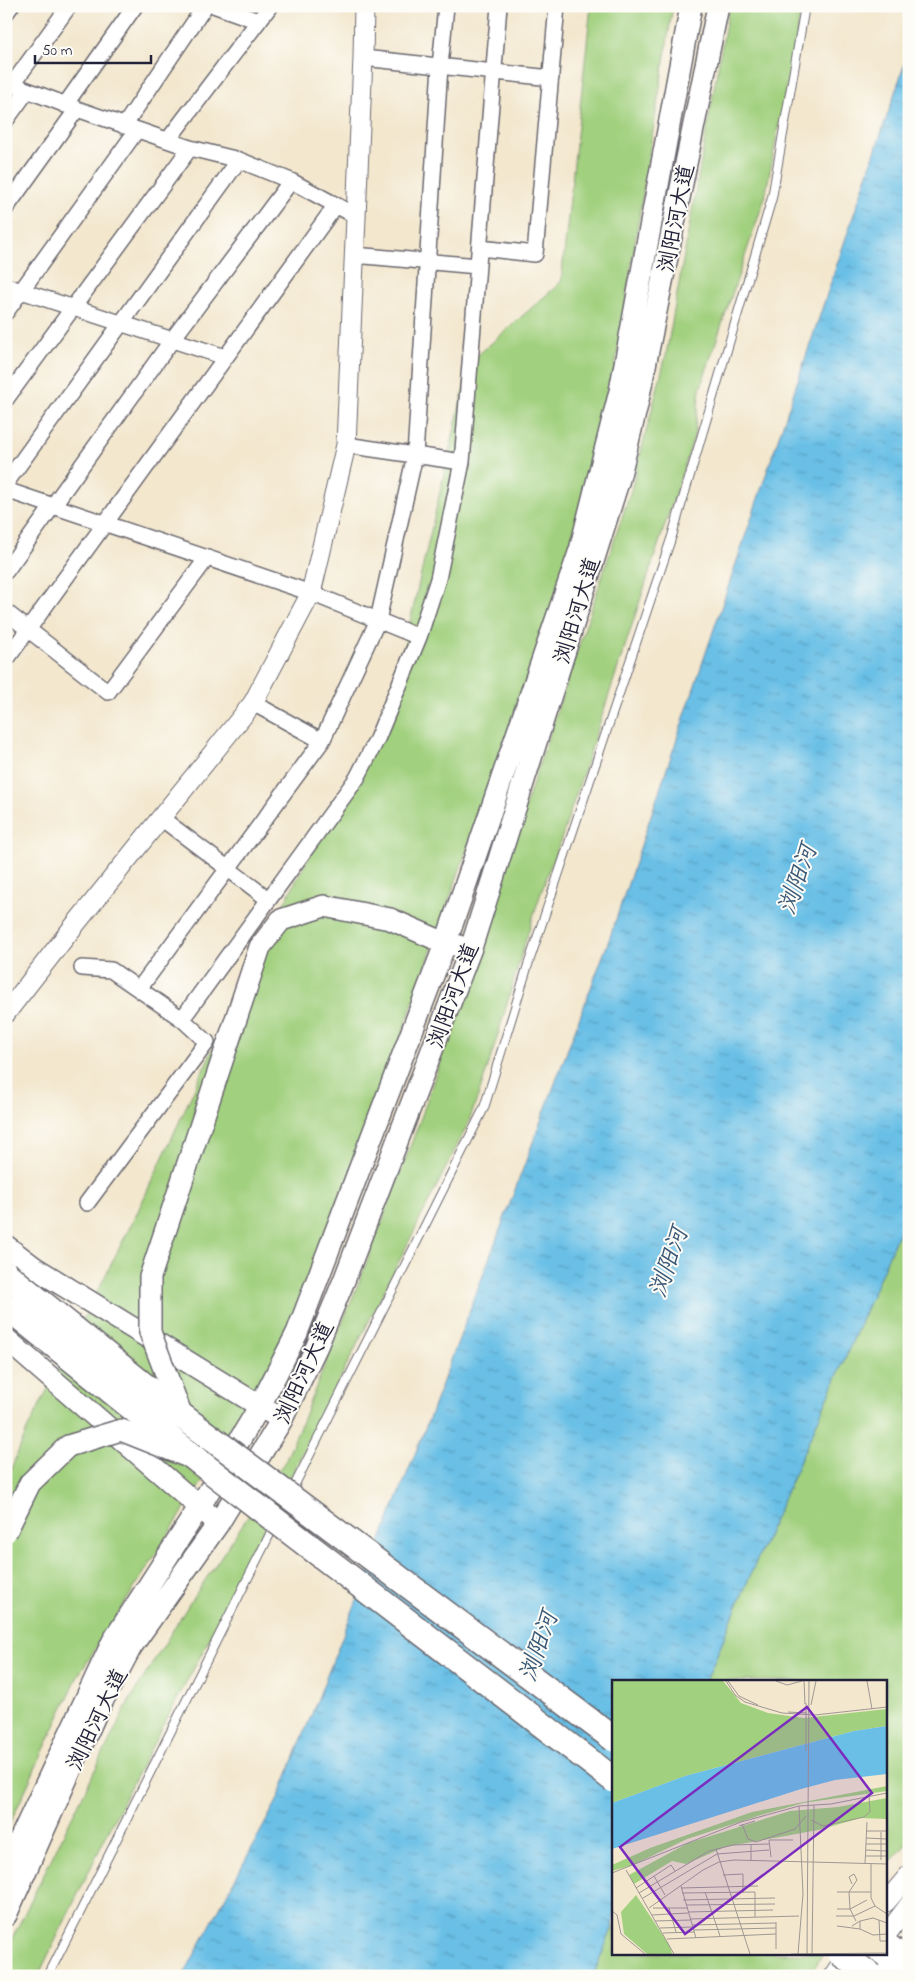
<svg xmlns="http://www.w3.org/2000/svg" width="915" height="1982" font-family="'Indie Flower','LXGW WenKai TC',sans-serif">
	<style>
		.park { fill: #a1d07e; stroke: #62795c }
		.water { fill: url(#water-ripples); stroke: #467090 }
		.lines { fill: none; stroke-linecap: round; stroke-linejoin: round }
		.service-casing { stroke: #6b676e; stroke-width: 10 }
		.minor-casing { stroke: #6b676e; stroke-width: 18 }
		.tertiary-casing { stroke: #6b676e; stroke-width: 21 }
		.secondary-casing { stroke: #6b676e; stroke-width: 24 }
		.trunk-casing { stroke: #6b676e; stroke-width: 28 }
		.service { stroke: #fff; stroke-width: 8 }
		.minor { stroke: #fff; stroke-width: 15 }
		.tertiary { stroke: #fff; stroke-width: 19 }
		.secondary { stroke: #fff; stroke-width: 21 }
		.trunk { stroke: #fff; stroke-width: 25 }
		.secondary-bridge-casing { stroke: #6b676e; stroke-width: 24; stroke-linecap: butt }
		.trunk-bridge-casing { stroke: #6b676e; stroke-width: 28; stroke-linecap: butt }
		.secondary-bridge { stroke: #fff; stroke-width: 21 }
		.trunk-bridge { stroke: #fff; stroke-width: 25 }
		.labels { text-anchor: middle; stroke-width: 4; stroke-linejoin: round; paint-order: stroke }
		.street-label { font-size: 22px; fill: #22223b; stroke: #fdfcf7 }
		.water-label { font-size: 24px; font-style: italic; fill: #3b5977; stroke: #fdfcf7 }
		.inset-road { fill: none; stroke: #9f9893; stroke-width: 1 }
		.view { fill: #7b2cbf; fill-opacity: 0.15; stroke: #7b2cbf; stroke-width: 2.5 }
		.inset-edge { fill: none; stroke: #22223b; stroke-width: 2.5 }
	</style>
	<defs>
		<pattern id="water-ripples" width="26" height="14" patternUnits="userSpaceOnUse" patternTransform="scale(1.25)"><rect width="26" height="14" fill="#69bfe6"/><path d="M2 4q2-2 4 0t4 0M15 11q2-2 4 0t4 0" fill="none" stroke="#569bbc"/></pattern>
	</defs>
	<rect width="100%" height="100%" fill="#fdfcf7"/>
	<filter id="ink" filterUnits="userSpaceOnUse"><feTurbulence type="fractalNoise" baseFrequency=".02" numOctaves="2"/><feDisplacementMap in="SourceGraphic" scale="10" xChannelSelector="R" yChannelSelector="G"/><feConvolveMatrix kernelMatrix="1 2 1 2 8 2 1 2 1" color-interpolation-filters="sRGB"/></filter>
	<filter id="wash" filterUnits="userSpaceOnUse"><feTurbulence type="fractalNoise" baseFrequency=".0096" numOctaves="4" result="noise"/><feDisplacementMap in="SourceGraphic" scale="20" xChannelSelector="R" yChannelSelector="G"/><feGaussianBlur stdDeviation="1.12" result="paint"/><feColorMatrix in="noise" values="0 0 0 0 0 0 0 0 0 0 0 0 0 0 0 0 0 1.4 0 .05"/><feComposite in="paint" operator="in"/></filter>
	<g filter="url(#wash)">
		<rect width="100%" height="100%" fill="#f3e7ce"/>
		<!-- park -->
		<path class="park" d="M 591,6 L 673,6 L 597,479 L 297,1333 L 77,1678 L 6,1832 L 6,1481 L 27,1430 L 137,1213 L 260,947 L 390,708 L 470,362 L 561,282 Z
			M 729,6 L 802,6 L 765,197 L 700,389 L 694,437 L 562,837 C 523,930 504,1030 468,1124 L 201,1655 L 128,1791 L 38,1976 L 6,1976 L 6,1951 L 128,1703 L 191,1601 L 286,1460 L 361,1277 L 422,1115 L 631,490 L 666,355 Z
			M 909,1207 L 909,1841 L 886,1867 L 886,1681 L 706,1681 C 771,1521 844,1366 909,1207 Z
			M 614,1924 L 614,1953 L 823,1953 L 810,1976 L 593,1976 Z"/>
		<!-- water -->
		<path class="water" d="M 909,51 L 909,1207 C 844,1366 771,1521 706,1681 L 614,1681 L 614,1924 L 593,1976 L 183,1976 L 278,1799 L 430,1416 L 610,937 Z"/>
	</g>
	<g filter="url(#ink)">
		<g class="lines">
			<defs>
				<path id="service" d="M 48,1976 L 484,1108 L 527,968 L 672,536 L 772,198 L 805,6"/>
				<path id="minor" d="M 216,6 L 258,21
					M 6,13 L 11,6
					M 363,58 L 551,78
					M 6,82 L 77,109 L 190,148 L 239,160 L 291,181 L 356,216
					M 12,85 L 69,6
					M 65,105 L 135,6
					M 6,120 L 27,91
					M 124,126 L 205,6
					M 168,140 L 270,6
					M 6,208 L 77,109
					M 480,248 L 535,254 L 557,6
					M 354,255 L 478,266
					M 6,286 L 225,357
					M 6,312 L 137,130
					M 6,399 L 190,148
					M 346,445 L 462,462
					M 6,483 L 239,160
					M 6,490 L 311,593 L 419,637
					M 6,571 L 172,340 L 291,181
					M 6,612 L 108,692 L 207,558
					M 6,660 L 336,205
					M 253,703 L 322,741
					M 161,818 L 268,899
					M 82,968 L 111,970 L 182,1019 L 207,1042 L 87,1203
					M 139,989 L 322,741 L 378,620 L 415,455 L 440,66 L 446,6
					M 182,1019 L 357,778 L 377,739 L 419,637 L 438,579 L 462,462 L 499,6"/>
				<path id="tertiary" d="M 6,1013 L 66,936 L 253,703 L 311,593 L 346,445 L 363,58 L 364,6
					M 886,1902 L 909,1875
					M 886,1935 L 909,1905
					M 871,1953 L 901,1976
					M 834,1976 L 850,1953"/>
				<path id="secondary" d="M 390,919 L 445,943 L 459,946
					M 6,1246 L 35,1268 L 271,1413
					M 6,1339 L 210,1516
					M 6,1869 L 113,1641 L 200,1506 L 260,1406 L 297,1333 L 447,939 L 580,550 L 620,391 L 691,6
					M 6,1915 L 96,1713 L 131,1647 L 218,1524 L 281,1421 L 317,1346 L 345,1278 L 471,948 L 619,479 L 637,405 L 718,6"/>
				<path id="trunk" d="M 886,1945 L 909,1962"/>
			</defs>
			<!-- service casing -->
			<use href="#service" class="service-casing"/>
			<!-- minor casing -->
			<use href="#minor" class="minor-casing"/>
			<!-- tertiary casing -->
			<use href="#tertiary" class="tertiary-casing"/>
			<!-- secondary casing -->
			<use href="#secondary" class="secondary-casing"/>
			<!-- trunk casing -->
			<use href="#trunk" class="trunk-casing"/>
			<!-- service -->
			<use href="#service" class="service"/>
			<!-- minor -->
			<use href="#minor" class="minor"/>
			<!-- tertiary -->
			<use href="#tertiary" class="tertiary"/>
			<!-- secondary -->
			<use href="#secondary" class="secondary"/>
			<!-- trunk -->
			<use href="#trunk" class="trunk"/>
			<defs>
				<path id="secondary-bridge" d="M 182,1416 L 150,1332 L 150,1277 L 260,947 L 281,920 L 324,906 L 390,919
					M 6,1532 L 30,1483 L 68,1446 L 121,1430 L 186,1456"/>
				<path id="trunk-bridge" d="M 6,1274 L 182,1416 L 614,1739
					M 6,1306 L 198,1461 L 614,1780
					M 841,1953 L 871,1976"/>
			</defs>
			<!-- secondary-bridge casing -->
			<use href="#secondary-bridge" class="secondary-bridge-casing"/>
			<!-- trunk-bridge casing -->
			<use href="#trunk-bridge" class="trunk-bridge-casing"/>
			<!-- secondary-bridge -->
			<use href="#secondary-bridge" class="secondary-bridge"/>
			<!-- trunk-bridge -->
			<use href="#trunk-bridge" class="trunk-bridge"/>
		</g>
	</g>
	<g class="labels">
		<!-- street labels -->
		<g class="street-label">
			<text transform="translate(675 218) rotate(-79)" y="8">浏阳河大道</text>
			<text transform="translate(576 610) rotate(-73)" y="8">浏阳河大道</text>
			<text transform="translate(452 995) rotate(-70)" y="8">浏阳河大道</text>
			<text transform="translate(303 1372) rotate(-65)" y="8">浏阳河大道</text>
			<text transform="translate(96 1719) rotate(-64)" y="8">浏阳河大道</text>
		</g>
		<!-- water labels -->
		<g class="water-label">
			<text transform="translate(797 879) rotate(-71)" y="8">浏阳河</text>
			<text transform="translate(668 1262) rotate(-71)" y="8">浏阳河</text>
			<text transform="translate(538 1646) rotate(-71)" y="8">浏阳河</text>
		</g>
	</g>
	<!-- overview -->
	<g transform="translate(612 1680)">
		<rect width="275" height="275" fill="#f3e7ce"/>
		<path d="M 0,1 L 111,1 L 129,23 L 156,33 L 192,38 L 275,29 L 275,46 L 242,51 L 73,96 L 0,123 ZM 275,106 L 275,111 L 191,123 L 149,135 L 75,159 L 21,185 L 0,191 L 0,185 L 38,168 L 140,132 ZM 275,118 L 275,139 L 249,138 L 206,150 L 113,167 L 74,184 L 60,181 L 22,204 L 17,195 L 76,163 L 178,131 L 226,127 ZM 24,215 L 58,266 L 60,274 L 35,274 L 12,254 L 9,232 Z" fill="#a1d07e"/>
		<path d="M 275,46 L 275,94 L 223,100 L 189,109 L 0,169 L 0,123 L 73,96 L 242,51 Z" fill="#69bfe6"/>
		<path class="inset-road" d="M 114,1 L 123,15 L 133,22 L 170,33 L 203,35 L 275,27M 116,1 L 127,16 L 146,25M 164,1 L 175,5 L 190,1M 192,1 L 193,24M 255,1 L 260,29M 199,25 L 204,1M 176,32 L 195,33M 194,71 L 194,23M 199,140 L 211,146 L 252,137 L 258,132 L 257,116M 130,144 L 136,159 L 144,162 L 183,149 L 194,136M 127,146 L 143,141M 254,151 L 275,151M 254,158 L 275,159M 254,164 L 275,164M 104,169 L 138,274M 254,170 L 275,171M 254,176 L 275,176M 159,177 L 157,160 L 181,160M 269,180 L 269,152M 139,181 L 139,165M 253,184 L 255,142M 259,184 L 259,218 L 263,226 L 275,234M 14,190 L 62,274M 0,193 L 129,142 L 187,126 L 219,124 L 275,113M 111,195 L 131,194 L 131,213M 42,196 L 53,215M 240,204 L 237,197 L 242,194 L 245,200 L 237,212 L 238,229 L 244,241M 69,206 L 84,258M 24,208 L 59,185 L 63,191M 69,208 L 146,206M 93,212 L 108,256M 225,212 L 259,212M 27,213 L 97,171 L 121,165 L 157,164M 70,213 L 143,212 L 143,237M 31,218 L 105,174 L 157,170M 71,220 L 163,218M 74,225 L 163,224M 37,228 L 91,190 L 107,182 L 122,180 L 275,184M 41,228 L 75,228M 57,228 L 64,252M 225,229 L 238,229 L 255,220M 0,231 L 5,235 L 9,254 L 33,274M 76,232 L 161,230M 40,235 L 76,233M 224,236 L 242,236 L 263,226M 78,239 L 187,236M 267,240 L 268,261 L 275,261M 43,241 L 79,240M 248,241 L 261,238 L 275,243M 164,242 L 164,269M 80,245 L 164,243M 225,246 L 248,249M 240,246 L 248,241 L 248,249 L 261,255 L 275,254M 48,248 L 81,247M 82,250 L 164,248M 51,253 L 82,252M 55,259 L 164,254M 179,274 L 275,273M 186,274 L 191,214 L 187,126M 195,274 L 197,1M 200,274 L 202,125"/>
		<path class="view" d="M 195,27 L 260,113 L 73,254 L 8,167 Z"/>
		<rect width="275" height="275" class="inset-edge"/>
	</g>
	<!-- margin -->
	<rect width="915" height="1982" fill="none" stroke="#fdfcf7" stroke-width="25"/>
	<!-- scale -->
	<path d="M35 55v8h116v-8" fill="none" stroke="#22223b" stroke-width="2.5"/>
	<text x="42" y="55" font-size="15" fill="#22223b" stroke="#fdfcf7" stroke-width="4" paint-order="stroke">50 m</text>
</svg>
